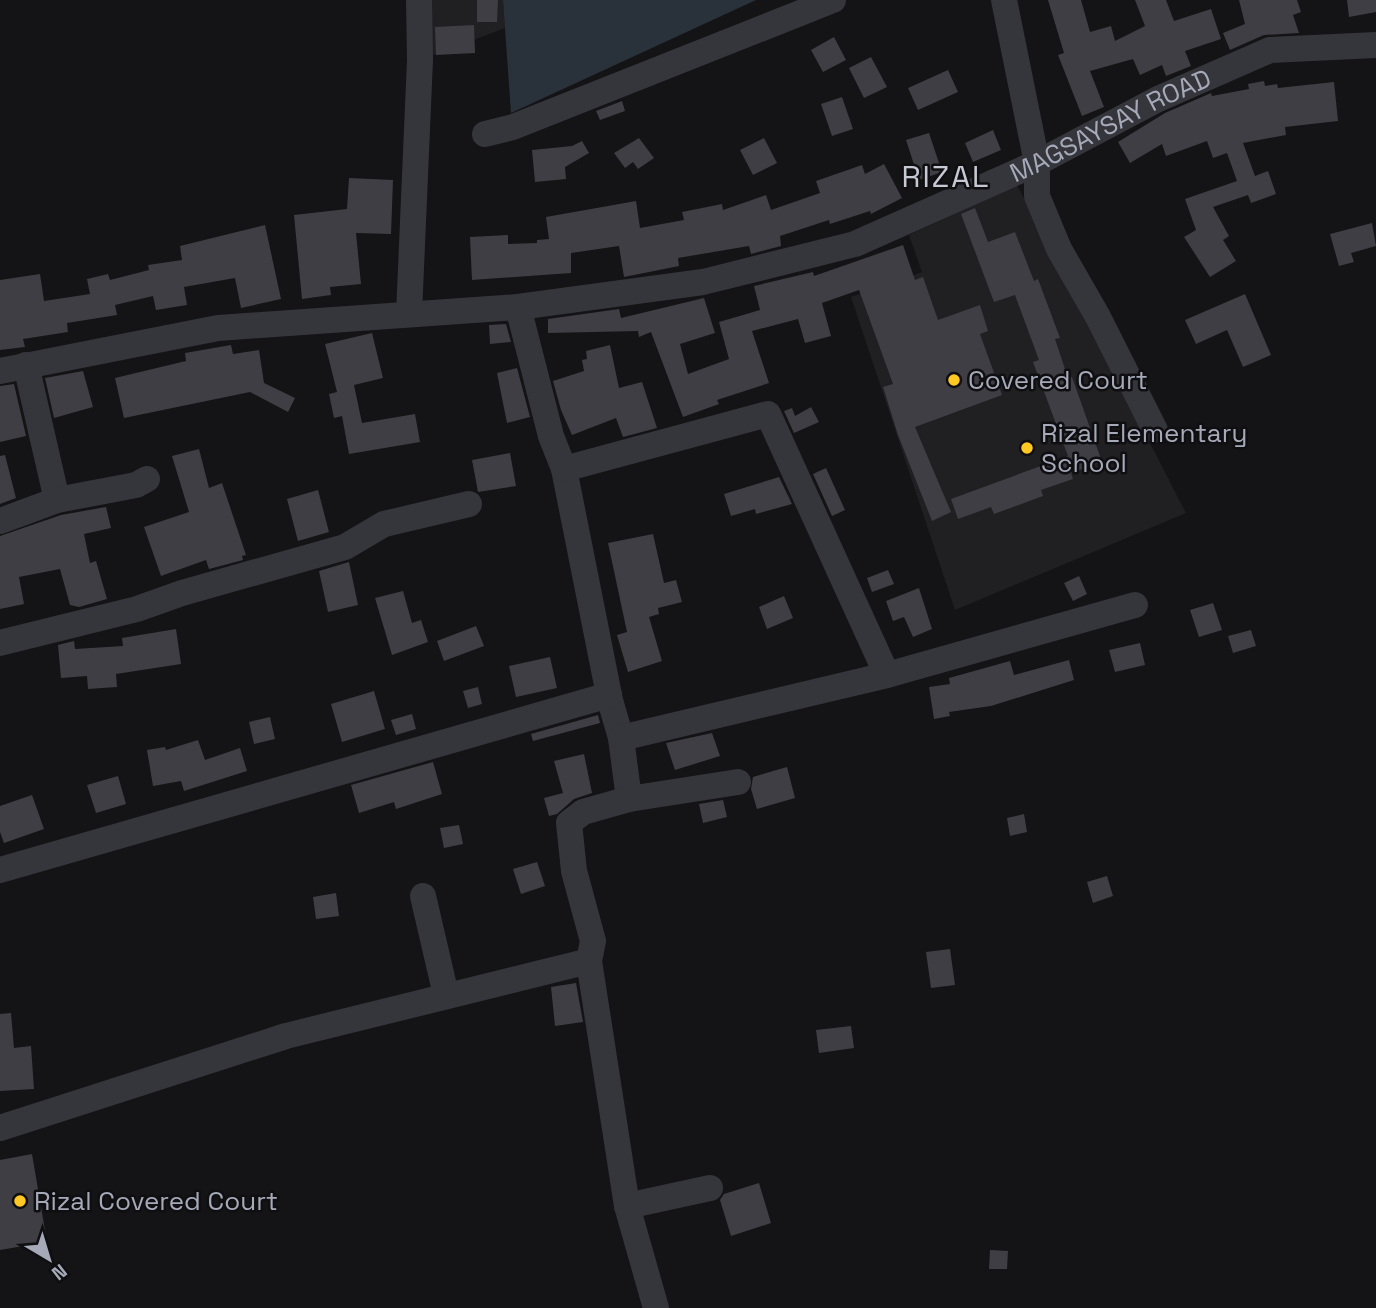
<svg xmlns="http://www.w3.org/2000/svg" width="1376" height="1308" font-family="'Space Grotesk',sans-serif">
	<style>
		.built { fill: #202023 }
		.water { fill: #29323b }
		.building { fill: #3e3e44 }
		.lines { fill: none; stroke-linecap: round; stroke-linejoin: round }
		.minor { stroke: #35353c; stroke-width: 26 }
		.poi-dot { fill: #ffc823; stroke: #0f0f11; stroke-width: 2.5 }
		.labels { text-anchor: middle; stroke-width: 5; stroke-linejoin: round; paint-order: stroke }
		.street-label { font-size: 26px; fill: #a5a9b8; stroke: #0f0f11 }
		.poi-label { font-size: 26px; fill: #a5a9b8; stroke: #0f0f11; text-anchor: start }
		.quarter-label { font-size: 30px; letter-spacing: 2px; fill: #c6c8d3; stroke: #0f0f11 }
	</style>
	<rect width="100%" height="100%" fill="#141416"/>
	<!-- built -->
	<path class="built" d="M 421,0 L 503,0 L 505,28 L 423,59 Z
		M 1017,185 L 1186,513 L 955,610 L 851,297 L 922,272 L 909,235 Z"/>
	<!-- water -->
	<path class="water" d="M 503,0 L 756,0 L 511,113 Z"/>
	<!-- building -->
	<path class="building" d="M 477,0 L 498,0 L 497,22 L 477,22 Z
		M 1048,0 L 1081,0 L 1090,32 L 1111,26 L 1115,41 L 1145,26 L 1135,0 L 1166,0 L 1174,21 L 1211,9 L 1221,39 L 1185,51 L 1191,66 L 1166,76 L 1162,65 L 1140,75 L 1133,59 L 1090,71 L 1104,107 L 1082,116 L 1058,55 L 1064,53 Z
		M 1239,0 L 1297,0 L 1301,12 L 1293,15 L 1299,33 L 1264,35 L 1230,50 L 1223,33 L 1245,24 Z
		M 1347,0 L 1376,0 L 1376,12 L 1349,17 Z
		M 474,25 L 475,53 L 436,55 L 435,27 Z
		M 834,37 L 846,60 L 823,72 L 811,50 Z
		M 871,57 L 887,87 L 864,98 L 849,68 Z
		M 948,70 L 958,92 L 918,110 L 908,88 Z
		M 1264,81 L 1265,86 L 1277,84 L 1278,88 L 1334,82 L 1338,121 L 1285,127 L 1286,135 L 1243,143 L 1255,176 L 1268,171 L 1276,194 L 1251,203 L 1248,195 L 1213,207 L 1229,236 L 1223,240 L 1236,261 L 1210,277 L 1184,237 L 1196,230 L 1185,199 L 1237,181 L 1227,153 L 1213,158 L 1207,141 L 1166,156 L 1162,144 L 1130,163 L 1118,142 L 1165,113 L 1211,93 L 1212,96 L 1249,89 L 1248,84 Z
		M 842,97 L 853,129 L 832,136 L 821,104 Z
		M 622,101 L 625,111 L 600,120 L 596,111 Z
		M 993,130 L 1001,150 L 973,162 L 965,143 Z
		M 929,133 L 942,172 L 919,180 L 906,140 Z
		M 639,138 L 654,158 L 638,169 L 633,162 L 625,168 L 614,153 Z
		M 764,138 L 777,163 L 753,175 L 740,150 Z
		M 582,141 L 589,153 L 565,167 L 566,179 L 535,182 L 532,150 L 572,146 Z
		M 884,164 L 902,198 L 871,214 L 870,211 L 830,224 L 829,220 L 780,236 L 781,246 L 751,254 L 749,246 L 678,258 L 679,266 L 624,277 L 619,246 L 571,253 L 571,273 L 472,280 L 470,237 L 508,235 L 508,244 L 537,243 L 537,240 L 549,239 L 546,217 L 636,201 L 640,228 L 684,220 L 682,212 L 722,204 L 723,210 L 766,195 L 771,210 L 820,193 L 816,181 L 862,165 L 865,174 Z
		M 349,178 L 393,180 L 391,234 L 356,233 L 361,284 L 330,287 L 331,295 L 302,299 L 294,215 L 347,209 Z
		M 975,208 L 988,242 L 1015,232 L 1034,281 L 1038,279 L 1060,338 L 1055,339 L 1068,378 L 1072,377 L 1102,462 L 1071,473 L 1073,479 L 1041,490 L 1043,496 L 994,514 L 991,507 L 958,519 L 951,499 L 1068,456 L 1033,362 L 1039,360 L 1015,295 L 994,302 L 961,214 Z
		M 1372,223 L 1376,246 L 1351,253 L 1354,262 L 1339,266 L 1330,234 Z
		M 265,225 L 281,299 L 241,308 L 235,278 L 184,287 L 187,305 L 156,310 L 153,296 L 115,305 L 117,315 L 67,323 L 68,332 L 23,339 L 25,347 L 0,350 L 0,280 L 40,274 L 44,301 L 90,294 L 87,279 L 108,274 L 110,280 L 149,270 L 148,265 L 182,260 L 180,246 Z
		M 903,245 L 915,280 L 923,277 L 938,320 L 980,305 L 988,331 L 980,334 L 1002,395 L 915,427 L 951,512 L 932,521 L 898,435 L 883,387 L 893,384 L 859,290 L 822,303 L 831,336 L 805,343 L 798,319 L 752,331 L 769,383 L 717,400 L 719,404 L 683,417 L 651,332 L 639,337 L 638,331 L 548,333 L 548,319 L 619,309 L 621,318 L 704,298 L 715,333 L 680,344 L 688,374 L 729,359 L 719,322 L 760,310 L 754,286 L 813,272 L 814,276 Z
		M 1245,294 L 1271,355 L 1243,367 L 1227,330 L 1196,344 L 1185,320 Z
		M 506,324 L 511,342 L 490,344 L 489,325 Z
		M 372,333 L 383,378 L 354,385 L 362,423 L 415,414 L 420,442 L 349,454 L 342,416 L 334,418 L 329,394 L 337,392 L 325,344 Z
		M 231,345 L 233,354 L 259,350 L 264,383 L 295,398 L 288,412 L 250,392 L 124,418 L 115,378 L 186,361 L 185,353 Z
		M 610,345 L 619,388 L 642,382 L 657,428 L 623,437 L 616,418 L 572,435 L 561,410 L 553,381 L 584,371 L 582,360 L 587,359 L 586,351 Z
		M 517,368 L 530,417 L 507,423 L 497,373 Z
		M 83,371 L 93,407 L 54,418 L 45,378 Z
		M 14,384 L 26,436 L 0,442 L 0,386 Z
		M 811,407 L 819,422 L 794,433 L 784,411 L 792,408 L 795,416 Z
		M 199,449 L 209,488 L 222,483 L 246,555 L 242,556 L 243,560 L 209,569 L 206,560 L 161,576 L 144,527 L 189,512 L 172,456 Z
		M 510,453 L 516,486 L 478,492 L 472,460 Z
		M 5,455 L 16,498 L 0,504 L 0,456 Z
		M 826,468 L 845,510 L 832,516 L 813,474 Z
		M 779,477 L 792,504 L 756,514 L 755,509 L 731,516 L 724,494 Z
		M 318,490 L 329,532 L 298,541 L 287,499 Z
		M 106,507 L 111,528 L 84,534 L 90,563 L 96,561 L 107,599 L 79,607 L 70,605 L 60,569 L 19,577 L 24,604 L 0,609 L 0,536 L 61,515 Z
		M 653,534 L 664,583 L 676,580 L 682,602 L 658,608 L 659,614 L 649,617 L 662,661 L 628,672 L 617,635 L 627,632 L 608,543 Z
		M 349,562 L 358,605 L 328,612 L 319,571 Z
		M 888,570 L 894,584 L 872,592 L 867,578 Z
		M 1079,576 L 1087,594 L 1073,601 L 1064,583 Z
		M 919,588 L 932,629 L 913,637 L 904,617 L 893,621 L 886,601 Z
		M 403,591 L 412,623 L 421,620 L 428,642 L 392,655 L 375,598 Z
		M 784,596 L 793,618 L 767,629 L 759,607 Z
		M 1213,603 L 1222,630 L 1199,637 L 1190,610 Z
		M 476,626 L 484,646 L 444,661 L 437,641 Z
		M 176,629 L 181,664 L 116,674 L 117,687 L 88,689 L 87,676 L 61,678 L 58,645 L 74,641 L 75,649 L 123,646 L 122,638 Z
		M 1251,630 L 1256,646 L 1233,653 L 1228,636 Z
		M 1140,643 L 1145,665 L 1115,672 L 1109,650 Z
		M 550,657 L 557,688 L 516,697 L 509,666 Z
		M 1069,660 L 1074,680 L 991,706 L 949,712 L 950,716 L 934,719 L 929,687 L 950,684 L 949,678 L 1010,661 L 1014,675 Z
		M 478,687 L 482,704 L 468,708 L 463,691 Z
		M 374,691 L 385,729 L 342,742 L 331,704 Z
		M 412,714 L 416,729 L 396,735 L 391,720 Z
		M 598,715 L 600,723 L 533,741 L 531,734 Z
		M 270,717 L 275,739 L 254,744 L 249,722 Z
		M 712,733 L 720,756 L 675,770 L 666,743 Z
		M 198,740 L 205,760 L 240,748 L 247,771 L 184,791 L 181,781 L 153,786 L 147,750 L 165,747 L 166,750 Z
		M 584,754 L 592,793 L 574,799 L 557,814 L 549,816 L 544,798 L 563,793 L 554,761 Z
		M 433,762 L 442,794 L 396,809 L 394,802 L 359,813 L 351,785 Z
		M 787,767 L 795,798 L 757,809 L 751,789 L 753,777 Z
		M 118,776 L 126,804 L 96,813 L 87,785 Z
		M 32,795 L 44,829 L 4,843 L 0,832 L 0,806 Z
		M 723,800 L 727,817 L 703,823 L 699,804 Z
		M 1024,814 L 1027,832 L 1010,836 L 1007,818 Z
		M 459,825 L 463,844 L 444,848 L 440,828 Z
		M 537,862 L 545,886 L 521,894 L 513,869 Z
		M 1107,876 L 1113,896 L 1093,903 L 1087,882 Z
		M 336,893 L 339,916 L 316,919 L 313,897 Z
		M 950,949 L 955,985 L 931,988 L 926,952 Z
		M 576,983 L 583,1022 L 555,1026 L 551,987 Z
		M 11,1013 L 14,1048 L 31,1046 L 34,1089 L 0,1091 L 0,1014 Z
		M 851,1026 L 854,1048 L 819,1053 L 816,1030 Z
		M 32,1154 L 47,1242 L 0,1250 L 0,1160 Z
		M 759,1183 L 771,1223 L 731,1236 L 720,1200 L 724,1194 Z
		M 990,1250 L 1008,1251 L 1007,1269 L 989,1269 Z"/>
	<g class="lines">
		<!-- minor -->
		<g class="minor">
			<path d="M 1004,0 L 1037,163 L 1037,196 L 1059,249 L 1098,317 L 1155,430"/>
			<path d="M 485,134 L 513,127 L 833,0"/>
			<path d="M 518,307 L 551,436 L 564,469 L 610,700 L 621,738 L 629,799 L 738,782"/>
			<path d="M 409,314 L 420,60 L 419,0"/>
			<path d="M 26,365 L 57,500"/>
			<path id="s1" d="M 0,371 L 218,328 L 518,307 L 703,282 L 855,244 L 1037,163 L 1158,99 L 1270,50 L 1376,45"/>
			<path d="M 564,469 L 768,414 L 887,675"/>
			<path d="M 0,521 L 57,500 L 136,485 L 147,479"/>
			<path d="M 0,643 L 137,609 L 182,593 L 345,547 L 384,524 L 469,504"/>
			<path d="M 621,738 L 887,675 L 1135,605"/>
			<path d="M 629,799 L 583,812 L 569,823 L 574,871 L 593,941 L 589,961 L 627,1206 L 656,1308"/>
			<path d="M 0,870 L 609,695"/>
			<path d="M 423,896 L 446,995"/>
			<path d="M 0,1128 L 286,1036 L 589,961"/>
			<path d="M 627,1206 L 710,1188"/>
		</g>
	</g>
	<!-- markers -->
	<g class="poi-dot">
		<circle cx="954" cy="380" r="7"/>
		<circle cx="1027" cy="448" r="7"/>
		<circle cx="20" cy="1201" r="7"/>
	</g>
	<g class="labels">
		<!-- street labels -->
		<g class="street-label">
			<text dy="9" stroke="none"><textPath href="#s1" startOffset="1148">MAGSAYSAY ROAD</textPath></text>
		</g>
		<!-- poi labels -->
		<g class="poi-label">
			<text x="968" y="389">Covered Court</text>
			<text x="1041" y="442">Rizal Elementary<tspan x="1041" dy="30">School</tspan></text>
			<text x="34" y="1210">Rizal Covered Court</text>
		</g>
		<!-- quarter labels -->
		<g class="quarter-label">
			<text x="946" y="187">RIZAL</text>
		</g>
	</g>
	<!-- north arrow -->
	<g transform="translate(49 1259) rotate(142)" stroke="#0f0f11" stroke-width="5" paint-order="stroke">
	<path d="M0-5L12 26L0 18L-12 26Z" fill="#a5a9b8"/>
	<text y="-10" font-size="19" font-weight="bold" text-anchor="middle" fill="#a5a9b8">N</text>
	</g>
</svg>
